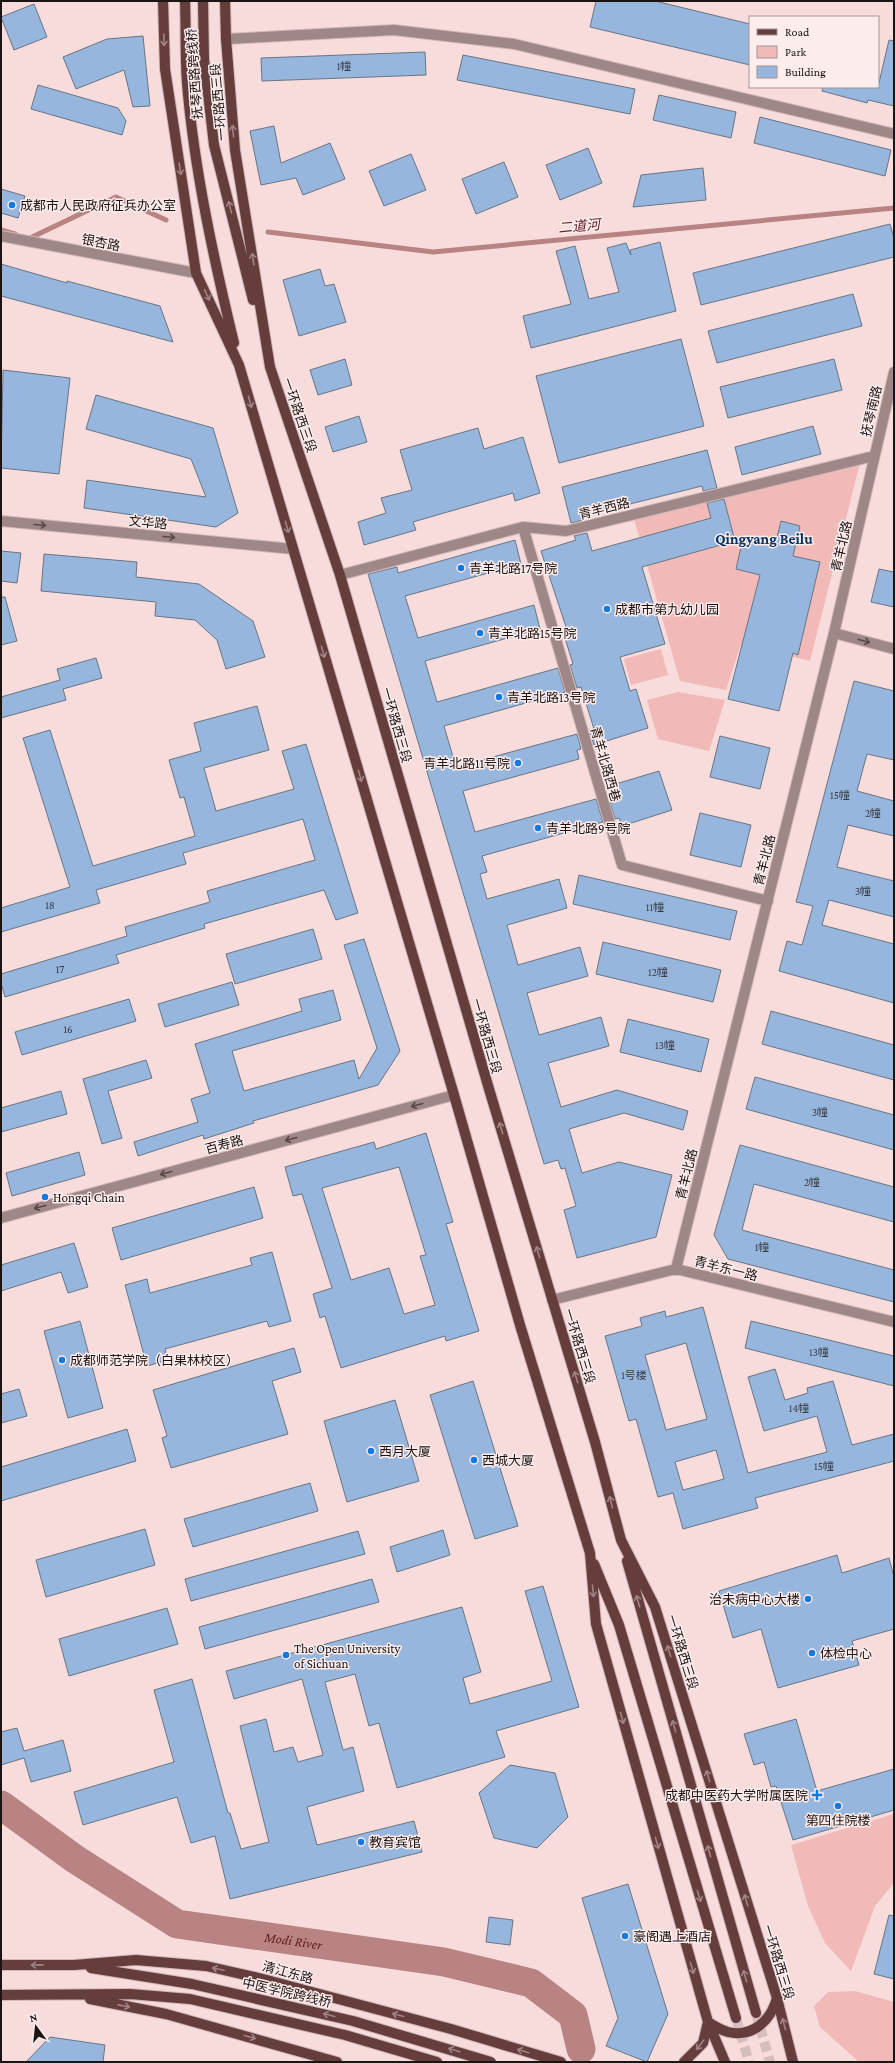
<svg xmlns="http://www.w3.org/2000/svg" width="895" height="2063" font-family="'Crimson Pro','Noto Sans SC',serif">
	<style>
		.green { fill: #f1b9b8 }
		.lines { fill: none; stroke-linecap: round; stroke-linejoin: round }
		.stream { stroke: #b88382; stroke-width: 5 }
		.river { stroke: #b88382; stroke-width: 29 }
		.building { fill: #96b6dd; stroke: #687585; fill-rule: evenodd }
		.major-tunnel { stroke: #d6bebd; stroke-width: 10; stroke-dasharray: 10 5; stroke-linecap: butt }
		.minor-casing { stroke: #d0b8b7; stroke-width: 12 }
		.major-casing { stroke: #d0b8b7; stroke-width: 12 }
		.minor { stroke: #a08787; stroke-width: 10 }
		.major { stroke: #653d3d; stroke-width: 10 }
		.major-bridge-casing { stroke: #d0b8b7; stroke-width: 12; stroke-linecap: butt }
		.major-bridge { stroke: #653d3d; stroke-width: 10 }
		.oneway { stroke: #a18383 }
		.oneway2 { stroke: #574747 }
		.poi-dot { fill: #0f7ae2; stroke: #fcecec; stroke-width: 1.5 }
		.labels { text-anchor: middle; stroke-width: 3; stroke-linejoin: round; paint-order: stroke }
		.number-label { font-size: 11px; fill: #3a3c46 }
		.street-label { font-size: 13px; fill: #1c1313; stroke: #fcecec }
		.poi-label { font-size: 13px; fill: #1c1313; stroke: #fcecec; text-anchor: start }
		.water-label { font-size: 14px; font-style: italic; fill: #642125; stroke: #fcecec }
		.quarter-label { font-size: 15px; font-weight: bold; fill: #033365; stroke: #fcecec }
	</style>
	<rect width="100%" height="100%" fill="#f7dcdb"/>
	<!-- green -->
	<path class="green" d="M 860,463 L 810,661 L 741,644 L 726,690 L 680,681 L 634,519 Z
		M 661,649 L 668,675 L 631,685 L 624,659 Z
		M 678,692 L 725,700 L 709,751 L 658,739 L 647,700 Z
		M 894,1814 L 894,1883 L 875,1906 L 851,1971 L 825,1943 L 808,1906 L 791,1845 Z
		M 855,1991 L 894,2002 L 894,2062 L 859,2062 L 820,2027 L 814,2006 L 828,1992 Z"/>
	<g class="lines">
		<!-- stream -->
		<path class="stream" d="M 1,230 L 15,234
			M 268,232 L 433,252 L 894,208
			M 28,239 L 116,197 L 166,220"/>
		<!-- river -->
		<path class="river" id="s1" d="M 1,1805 L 75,1859 L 177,1924 L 444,1962 L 531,1983 L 573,2015 L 581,2049"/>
	</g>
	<!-- building -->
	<path class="building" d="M 596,1 L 655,1 L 750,24 L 750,65 L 590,27 Z
		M 34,4 L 47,37 L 14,50 L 1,17 Z
		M 143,36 L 150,106 L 133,107 L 124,70 L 76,89 L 63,57 L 107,39 Z
		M 889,40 L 894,41 L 894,106 L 868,100 L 867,103 L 822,91 L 823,87 L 878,87 Z
		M 425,52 L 426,75 L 262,81 L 261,58 Z
		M 463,55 L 635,89 L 630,114 L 457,80 Z
		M 38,85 L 118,108 L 126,121 L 122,135 L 31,109 Z
		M 659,95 L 736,112 L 731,138 L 653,120 Z
		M 760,117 L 891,150 L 885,176 L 754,143 Z
		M 274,126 L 281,163 L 330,143 L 345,179 L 303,195 L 296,178 L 261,185 L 250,131 Z
		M 588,148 L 602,183 L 560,200 L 546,165 Z
		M 411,154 L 426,190 L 384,206 L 369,171 Z
		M 504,162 L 518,197 L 476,214 L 462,179 Z
		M 703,168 L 706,200 L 633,207 L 641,175 Z
		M 1,189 L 25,196 L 18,218 L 1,213 Z
		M 890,224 L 894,238 L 894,257 L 701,305 L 693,273 Z
		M 660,242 L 676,311 L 531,348 L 523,316 L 571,304 L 556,251 L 575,246 L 589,299 L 619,292 L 607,248 L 626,243 L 631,255 L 630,250 Z
		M 1,264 L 67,283 L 67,281 L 160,306 L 173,342 L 1,296 Z
		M 320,269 L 325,286 L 334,284 L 346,322 L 299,336 L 283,280 Z
		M 853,294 L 862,326 L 717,363 L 708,331 Z
		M 681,339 L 704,426 L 559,463 L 536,376 Z
		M 345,359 L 352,385 L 318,395 L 310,370 Z
		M 834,359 L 842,390 L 728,418 L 720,387 Z
		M 3,370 L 70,378 L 59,474 L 1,468 Z
		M 96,395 L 213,428 L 238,513 L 216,527 L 84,508 L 87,480 L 206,497 L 191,459 L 86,429 Z
		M 359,416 L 367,442 L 333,452 L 325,427 Z
		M 813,426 L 821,454 L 742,475 L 735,447 Z
		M 478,428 L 484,449 L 523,437 L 540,493 L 515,501 L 513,493 L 413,522 L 416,530 L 364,545 L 358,522 L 386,513 L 381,498 L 412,490 L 400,450 Z
		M 707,450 L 717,488 L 703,491 L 702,486 L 582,516 L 583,520 L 571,523 L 562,487 Z
		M 724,499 L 735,541 L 642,567 L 665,644 L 620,657 L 630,691 L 636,689 L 648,728 L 594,745 L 589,730 L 594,729 L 581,687 L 577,688 L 570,665 L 573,664 L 564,635 L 568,633 L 541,551 L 576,540 L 574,536 L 587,533 L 592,551 L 711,518 L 707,503 Z
		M 781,521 L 800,526 L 793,556 L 820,562 L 798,655 L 793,653 L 779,711 L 728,699 L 760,575 L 736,569 L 743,538 L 775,546 Z
		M 515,540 L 521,564 L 405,596 L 418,638 L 534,605 L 540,629 L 425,661 L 437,702 L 558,668 L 565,692 L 444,726 L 456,767 L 577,734 L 581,749 L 577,750 L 579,759 L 463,791 L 475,832 L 596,799 L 603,822 L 482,856 L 487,872 L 480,874 L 487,899 L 559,879 L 567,908 L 507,925 L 518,965 L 580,947 L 588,976 L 527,993 L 539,1035 L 601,1017 L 609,1046 L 548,1063 L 561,1107 L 617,1090 L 688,1111 L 683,1130 L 624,1113 L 569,1129 L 582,1173 L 619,1162 L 672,1175 L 656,1237 L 577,1258 L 564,1210 L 576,1206 L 565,1168 L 561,1169 L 558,1160 L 544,1164 L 368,574 L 397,567 L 398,573 Z
		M 1,551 L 21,553 L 17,583 L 1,581 Z
		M 44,554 L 137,562 L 136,577 L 199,584 L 253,621 L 265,657 L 226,669 L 217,640 L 195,620 L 155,616 L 156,602 L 41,591 Z
		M 879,569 L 894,572 L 894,607 L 871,602 Z
		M 1,597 L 5,597 L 17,641 L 1,645 Z
		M 96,658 L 102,678 L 63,689 L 66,700 L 1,718 L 1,697 L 60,680 L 57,669 Z
		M 854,681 L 894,691 L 894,760 L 867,754 L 857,791 L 894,801 L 894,836 L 848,825 L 837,867 L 894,881 L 894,917 L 829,900 L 822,925 L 894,944 L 894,1003 L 779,971 L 787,941 L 802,945 L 813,906 L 796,902 Z
		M 257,706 L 269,750 L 204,768 L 216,811 L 294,789 L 282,751 L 306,744 L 358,913 L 336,920 L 324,890 L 204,924 L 205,928 L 116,955 L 119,963 L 5,997 L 1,983 L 1,974 L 127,936 L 125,927 L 210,902 L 207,891 L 315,860 L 303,819 L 183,853 L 186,864 L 96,890 L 100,903 L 1,932 L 1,908 L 70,887 L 23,738 L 50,730 L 93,866 L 195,836 L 184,797 L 180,798 L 169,760 L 201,751 L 194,723 Z
		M 720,736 L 770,748 L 760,789 L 710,777 Z
		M 659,771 L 672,810 L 622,826 L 619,818 L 615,819 L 608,795 L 612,794 L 609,786 Z
		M 700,813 L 751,825 L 741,867 L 690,855 Z
		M 579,875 L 737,911 L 730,940 L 573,904 Z
		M 313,929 L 322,959 L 235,984 L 226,954 Z
		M 364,939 L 400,1051 L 378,1085 L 253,1121 L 254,1123 L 204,1139 L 203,1135 L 138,1156 L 134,1142 L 198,1122 L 191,1099 L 210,1093 L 195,1044 L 302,1011 L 299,999 L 333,990 L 341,1020 L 232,1051 L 244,1091 L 354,1060 L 359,1079 L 377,1048 L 344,945 Z
		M 603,942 L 721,970 L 713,1002 L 596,974 Z
		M 232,982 L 239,1005 L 165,1027 L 158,1004 Z
		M 129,999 L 136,1021 L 22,1055 L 15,1032 Z
		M 771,1011 L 894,1045 L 894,1080 L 762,1044 Z
		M 628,1019 L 709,1039 L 701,1072 L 620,1052 Z
		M 146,1060 L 152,1078 L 108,1091 L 122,1138 L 102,1144 L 83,1079 Z
		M 755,1077 L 894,1115 L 894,1150 L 746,1109 Z
		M 61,1091 L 67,1114 L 1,1132 L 1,1108 Z
		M 426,1133 L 453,1222 L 446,1224 L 479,1331 L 446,1341 L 445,1336 L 341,1368 L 325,1316 L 320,1318 L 313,1294 L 332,1288 L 302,1194 L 293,1196 L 285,1167 L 374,1142 L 376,1149 ZM 399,1167 L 426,1255 L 420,1256 L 435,1305 L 404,1314 L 389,1268 L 351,1280 L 322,1188 Z
		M 740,1145 L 894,1187 L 894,1222 L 754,1184 L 742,1230 L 894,1270 L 894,1302 L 728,1259 L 714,1235 Z
		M 79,1152 L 85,1175 L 12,1196 L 6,1173 Z
		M 254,1187 L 263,1218 L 121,1260 L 112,1228 Z
		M 74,1243 L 88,1287 L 68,1293 L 61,1272 L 1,1291 L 1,1265 Z
		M 272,1252 L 291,1321 L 269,1327 L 267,1321 L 165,1349 L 168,1360 L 147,1366 L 125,1285 L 147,1279 L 150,1293 L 252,1265 L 250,1258 Z
		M 703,1307 L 748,1473 L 827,1452 L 817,1416 L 764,1431 L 748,1377 L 775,1369 L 785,1400 L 808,1393 L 807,1388 L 833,1381 L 852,1445 L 894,1434 L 894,1461 L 755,1498 L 758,1508 L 683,1529 L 673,1493 L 658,1497 L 636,1419 L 629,1421 L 605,1336 L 642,1326 L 640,1318 L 665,1311 L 666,1317 ZM 686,1343 L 707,1419 L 666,1430 L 645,1355 ZM 716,1450 L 724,1479 L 683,1490 L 675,1462 Z
		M 80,1321 L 103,1408 L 68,1418 L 44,1331 Z
		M 751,1321 L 894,1356 L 894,1386 L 745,1348 Z
		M 294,1348 L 301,1372 L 272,1381 L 288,1434 L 171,1468 L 162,1438 L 167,1436 L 153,1390 Z
		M 473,1381 L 518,1526 L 475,1539 L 430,1395 Z
		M 19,1389 L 27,1416 L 1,1423 L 1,1394 Z
		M 395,1400 L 419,1481 L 347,1502 L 324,1421 Z
		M 127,1429 L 136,1461 L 1,1501 L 1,1467 Z
		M 310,1483 L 318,1511 L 193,1547 L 184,1519 Z
		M 145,1529 L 155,1565 L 46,1597 L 36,1560 Z
		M 443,1530 L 450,1555 L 397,1572 L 390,1547 Z
		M 358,1531 L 365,1554 L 191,1601 L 185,1579 Z
		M 837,1555 L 842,1573 L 889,1558 L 894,1577 L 894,1629 L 852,1641 L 859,1665 L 778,1688 L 761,1629 L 733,1638 L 719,1591 Z
		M 372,1579 L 379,1602 L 205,1649 L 199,1627 Z
		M 543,1586 L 579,1707 L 496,1731 L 505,1757 L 397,1788 L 379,1723 L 369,1726 L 355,1674 L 325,1682 L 343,1750 L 353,1747 L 364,1791 L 307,1807 L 317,1845 L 414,1821 L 422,1852 L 230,1899 L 215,1836 L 191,1843 L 177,1797 L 83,1825 L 74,1792 L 174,1762 L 154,1690 L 192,1679 L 228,1813 L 230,1813 L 241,1849 L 269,1842 L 240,1726 L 266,1719 L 274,1752 L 293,1747 L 298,1762 L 323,1755 L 302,1679 L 234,1699 L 226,1671 L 462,1607 L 481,1672 L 463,1678 L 470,1704 L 552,1681 L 525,1591 Z
		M 167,1608 L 178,1644 L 69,1676 L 59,1639 Z
		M 796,1719 L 817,1791 L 894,1769 L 894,1810 L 793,1840 L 776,1786 L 771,1787 L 764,1762 L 754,1765 L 744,1734 Z
		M 17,1728 L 24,1751 L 63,1740 L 71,1771 L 31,1782 L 24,1758 L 1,1765 L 1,1732 Z
		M 510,1765 L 555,1773 L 568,1817 L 537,1848 L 494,1838 L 479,1793 Z
		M 628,1884 L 668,2014 L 647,2062 L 606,2046 L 618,2018 L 582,1898 Z
		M 889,1915 L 894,1916 L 894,1979 L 874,1974 Z
		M 489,1917 L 513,1920 L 510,1945 L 486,1942 Z
		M 50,2037 L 105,2045 L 103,2062 L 26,2062 Z"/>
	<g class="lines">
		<!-- major-tunnel -->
		<path class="major-tunnel" d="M 756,2013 L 770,2062
			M 736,2018 L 749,2062"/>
		<defs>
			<path id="minor" d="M 226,39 L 394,30 L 514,44 L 894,134
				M 1,236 L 196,273
				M 1,521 L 293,549
				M 523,527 L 622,865 L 768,901
				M 340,575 L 523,527 L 566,531 L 874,456
				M 834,633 L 894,649
				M 1,1218 L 454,1095
				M 676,1269 L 834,633 L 894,372
				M 552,1300 L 676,1269 L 894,1322"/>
			<path id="major" d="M 163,1 L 165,69 L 196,273 L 239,365 L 454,1095 L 520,1325 L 590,1553 L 596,1624 L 708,2022 L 725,2062
				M 185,1 C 186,28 185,56 187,83 C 194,169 214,260 234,343
				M 203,1 L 204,59 L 214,145 L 253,300
				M 225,1 L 226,39 L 235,150 L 270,367 L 340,575 L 489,1089 L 595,1442 L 621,1540 L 655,1607 L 777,1998 L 793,2062
				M 627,1561 L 756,2013
				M 594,1564 L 619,1625 L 736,2018
				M 1,1965 L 74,1965 L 136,1960 L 206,1966 L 263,1979 L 451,2029 L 561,2062
				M 91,1968 L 192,1984
				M 1,1995 L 130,1994 L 190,1999 L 345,2035 L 437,2062
				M 90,1999 L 166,2014 L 337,2062
				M 684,2062 L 703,2043 L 708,2022 C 714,2026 721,2030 728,2032 C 753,2038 771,2020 777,1998"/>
		</defs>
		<!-- minor casing -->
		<use href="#minor" class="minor-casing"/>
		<!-- major casing -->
		<use href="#major" class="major-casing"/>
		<!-- minor -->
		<use href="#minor" class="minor"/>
		<!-- major -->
		<use href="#major" class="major"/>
		<defs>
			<path id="major-bridge" d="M 192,1984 L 353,2021 L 491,2062"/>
		</defs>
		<!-- major-bridge casing -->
		<use href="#major-bridge" class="major-bridge-casing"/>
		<!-- major-bridge -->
		<use href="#major-bridge" class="major-bridge"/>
	</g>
	<!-- one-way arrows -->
	<defs><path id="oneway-shaft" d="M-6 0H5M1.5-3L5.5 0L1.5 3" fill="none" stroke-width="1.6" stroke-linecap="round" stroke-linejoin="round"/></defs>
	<g class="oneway">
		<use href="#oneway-shaft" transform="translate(164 40) rotate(88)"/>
		<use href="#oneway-shaft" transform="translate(233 131) rotate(-95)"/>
		<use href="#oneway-shaft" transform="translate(180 169) rotate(81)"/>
		<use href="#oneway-shaft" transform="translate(230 207) rotate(-104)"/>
		<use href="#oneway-shaft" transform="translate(253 259) rotate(-99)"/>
		<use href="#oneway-shaft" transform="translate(207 295) rotate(65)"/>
		<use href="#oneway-shaft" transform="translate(250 402) rotate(74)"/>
		<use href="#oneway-shaft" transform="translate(287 527) rotate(74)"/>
		<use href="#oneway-shaft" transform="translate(323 652) rotate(74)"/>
		<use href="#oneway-shaft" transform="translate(360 776) rotate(74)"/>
		<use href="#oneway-shaft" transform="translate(501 1128) rotate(-107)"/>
		<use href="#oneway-shaft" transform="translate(538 1252) rotate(-107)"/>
		<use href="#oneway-shaft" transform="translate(576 1377) rotate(-107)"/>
		<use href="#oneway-shaft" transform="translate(611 1502) rotate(-104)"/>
		<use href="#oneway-shaft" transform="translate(593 1591) rotate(85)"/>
		<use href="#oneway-shaft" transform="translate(638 1601) rotate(-106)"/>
		<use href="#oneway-shaft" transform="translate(669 1651) rotate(-107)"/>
		<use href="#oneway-shaft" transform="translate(622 1718) rotate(74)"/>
		<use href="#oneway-shaft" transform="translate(674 1726) rotate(-106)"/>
		<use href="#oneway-shaft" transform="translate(708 1776) rotate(-107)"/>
		<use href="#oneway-shaft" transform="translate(657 1843) rotate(74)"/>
		<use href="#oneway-shaft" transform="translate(709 1851) rotate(-106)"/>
		<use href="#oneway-shaft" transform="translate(699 1896) rotate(73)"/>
		<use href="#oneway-shaft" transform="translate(746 1900) rotate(-107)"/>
		<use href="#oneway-shaft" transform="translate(37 1965) rotate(179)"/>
		<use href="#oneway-shaft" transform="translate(692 1968) rotate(74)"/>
		<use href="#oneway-shaft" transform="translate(218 1969) rotate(-168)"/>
		<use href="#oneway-shaft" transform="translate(745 1976) rotate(-106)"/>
		<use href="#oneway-shaft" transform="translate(124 2006) rotate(11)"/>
		<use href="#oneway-shaft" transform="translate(329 2015) rotate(-166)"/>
		<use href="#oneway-shaft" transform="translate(398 2015) rotate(-165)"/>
		<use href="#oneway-shaft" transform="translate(784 2024) rotate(-105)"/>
		<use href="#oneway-shaft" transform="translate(250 2037) rotate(15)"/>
		<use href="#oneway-shaft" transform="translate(700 2045) rotate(127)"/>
		<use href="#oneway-shaft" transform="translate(454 2050) rotate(-163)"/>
		<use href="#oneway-shaft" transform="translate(523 2051) rotate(-163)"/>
	</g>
	<g class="oneway2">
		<use href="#oneway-shaft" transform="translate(40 525) rotate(5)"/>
		<use href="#oneway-shaft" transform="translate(169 537) rotate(5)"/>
		<use href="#oneway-shaft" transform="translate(864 641) rotate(14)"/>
		<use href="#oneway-shaft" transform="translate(417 1105) rotate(165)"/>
		<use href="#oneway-shaft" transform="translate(291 1139) rotate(165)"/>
		<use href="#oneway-shaft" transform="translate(166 1173) rotate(165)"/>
		<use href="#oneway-shaft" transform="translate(40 1207) rotate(165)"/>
	</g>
	<!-- markers -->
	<g class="poi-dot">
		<circle cx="12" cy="205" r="4"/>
		<circle cx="461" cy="568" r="4"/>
		<circle cx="607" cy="609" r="4"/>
		<circle cx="480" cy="633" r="4"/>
		<circle cx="499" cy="697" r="4"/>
		<circle cx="518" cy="763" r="4"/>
		<circle cx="538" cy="828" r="4"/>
		<circle cx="45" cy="1197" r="4"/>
		<circle cx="62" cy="1360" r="4"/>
		<circle cx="371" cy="1451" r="4"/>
		<circle cx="474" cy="1460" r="4"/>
		<circle cx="808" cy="1599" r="4"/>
		<circle cx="812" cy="1653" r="4"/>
		<circle cx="286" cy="1655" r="4"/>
		<path d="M815 1789h4v4h4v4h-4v4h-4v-4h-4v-4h4z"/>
		<circle cx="838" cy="1806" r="4"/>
		<circle cx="361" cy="1842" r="4"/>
		<circle cx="625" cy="1936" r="4"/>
	</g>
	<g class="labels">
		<!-- number labels -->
		<g class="number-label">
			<text x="344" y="70">1幢</text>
			<text x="840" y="799">15幢</text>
			<text x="873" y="817">2幢</text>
			<text x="863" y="895">3幢</text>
			<text x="50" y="909">18</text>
			<text x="655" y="911">11幢</text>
			<text x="60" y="973">17</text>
			<text x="658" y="976">12幢</text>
			<text x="68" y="1033">16</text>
			<text x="665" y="1049">13幢</text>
			<text x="820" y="1116">3幢</text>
			<text x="812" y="1186">2幢</text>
			<text x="762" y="1251">1幢</text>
			<text x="819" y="1356">13幢</text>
			<text x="634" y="1379">1号楼</text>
			<text x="799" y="1412">14幢</text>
			<text x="824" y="1470">15幢</text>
		</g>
		<!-- street labels -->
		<g class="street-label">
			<text transform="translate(194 74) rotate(-94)" y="5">抚琴西路跨线桥</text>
			<text transform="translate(218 102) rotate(-95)" y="5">一环路西三段</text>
			<text transform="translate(101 242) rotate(11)" y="5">银杏路</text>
			<text transform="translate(871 411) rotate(-77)" y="5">抚琴南路</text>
			<text transform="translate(300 415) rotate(71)" y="5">一环路西三段</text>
			<text transform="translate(604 508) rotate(-14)" y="5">青羊西路</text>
			<text transform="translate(148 522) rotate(5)" y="5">文华路</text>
			<text transform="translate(841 546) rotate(-77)" y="5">青羊北路</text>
			<text transform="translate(397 725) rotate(74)" y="5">一环路西三段</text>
			<text transform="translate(606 764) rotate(74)" y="5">青羊北路西巷</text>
			<text transform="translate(764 860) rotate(-76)" y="5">青羊北路</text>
			<text transform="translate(487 1036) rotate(74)" y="5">一环路西三段</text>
			<text transform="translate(224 1144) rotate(-15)" y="5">百寿路</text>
			<text transform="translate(686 1174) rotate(-76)" y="5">青羊北路</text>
			<text transform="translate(726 1268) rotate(14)" y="5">青羊东一路</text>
			<text transform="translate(580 1346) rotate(73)" y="5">一环路西三段</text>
			<text transform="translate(683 1652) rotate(73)" y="5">一环路西三段</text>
			<text transform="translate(779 1962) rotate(73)" y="5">一环路西三段</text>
			<text transform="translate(288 1972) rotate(15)" y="5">清江东路</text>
			<text transform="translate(287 1992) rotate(13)" y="5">中医学院跨线桥</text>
		</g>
		<!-- poi labels -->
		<g class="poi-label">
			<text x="20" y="210">成都市人民政府征兵办公室</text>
			<text x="469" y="573">青羊北路17号院</text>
			<text x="615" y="614">成都市第九幼儿园</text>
			<text x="488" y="638">青羊北路15号院</text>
			<text x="507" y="702">青羊北路13号院</text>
			<text x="510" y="768" text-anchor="end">青羊北路11号院</text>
			<text x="546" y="833">青羊北路9号院</text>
			<text x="53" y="1202">Hongqi Chain</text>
			<text x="70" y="1365">成都师范学院（白果林校区）</text>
			<text x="379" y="1456">西月大厦</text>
			<text x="482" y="1465">西城大厦</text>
			<text x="800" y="1604" text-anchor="end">治未病中心大楼</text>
			<text x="294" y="1653">The Open University<tspan x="294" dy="15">of Sichuan</tspan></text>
			<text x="820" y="1658">体检中心</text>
			<text x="808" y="1800" text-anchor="end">成都中医药大学附属医院</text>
			<text x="838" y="1825" text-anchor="middle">第四住院楼</text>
			<text x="369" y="1847">教育宾馆</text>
			<text x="633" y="1941">豪阁遇上酒店</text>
		</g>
		<!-- water labels -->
		<g class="water-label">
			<text transform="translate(579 226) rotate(-5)" y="5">二道河</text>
			<text dy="5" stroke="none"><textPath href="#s1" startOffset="330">Modi River</textPath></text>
		</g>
		<!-- quarter labels -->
		<g class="quarter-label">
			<text x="764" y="544">Qingyang Beilu</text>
		</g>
	</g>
	<!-- border -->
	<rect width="895" height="2063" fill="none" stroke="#1c1313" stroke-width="4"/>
	<!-- legend -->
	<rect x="749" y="16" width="130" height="72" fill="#fcecec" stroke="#a29595"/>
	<rect x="757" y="29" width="20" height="6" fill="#653d3d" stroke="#a29595"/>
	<text x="785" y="36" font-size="12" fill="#1c1313">Road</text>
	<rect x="757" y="46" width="20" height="12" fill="#f1b9b8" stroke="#a29595"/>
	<text x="785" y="56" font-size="12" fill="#1c1313">Park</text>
	<rect x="757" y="66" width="20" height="12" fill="#96b6dd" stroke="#a29595"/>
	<text x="785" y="76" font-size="12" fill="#1c1313">Building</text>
	<!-- north arrow -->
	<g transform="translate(36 2027) rotate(345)" stroke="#fcecec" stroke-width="3" paint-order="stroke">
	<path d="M0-3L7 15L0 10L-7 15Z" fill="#1c1313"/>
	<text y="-6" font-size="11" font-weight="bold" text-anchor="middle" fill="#1c1313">N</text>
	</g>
</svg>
